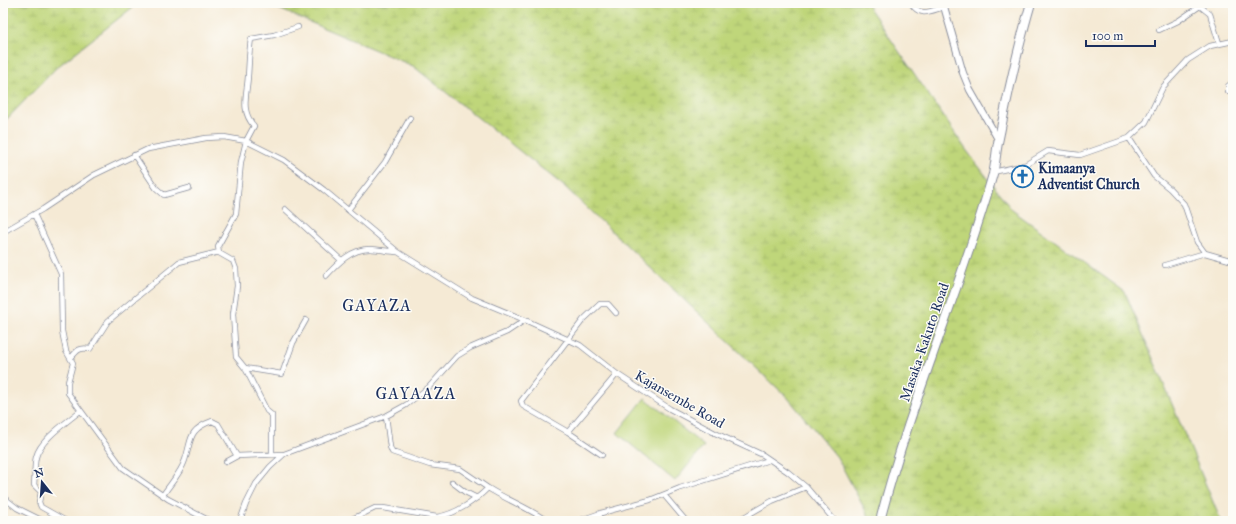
<svg xmlns="http://www.w3.org/2000/svg" width="1236" height="524" font-family="'IM FELL Great Primer',serif">
	<style>
		.green { fill: #bfd67a; stroke: #6d826c }
		.wetland { fill: url(#wetland-marsh); stroke: #6d826c }
		.lines { fill: none; stroke-linecap: round; stroke-linejoin: round }
		.street-casing { stroke: #888c9a; stroke-width: 6 }
		.secondary-casing { stroke: #888c9a; stroke-width: 8 }
		.highway-casing { stroke: #888c9a; stroke-width: 10 }
		.street { stroke: #fff; stroke-width: 4.5 }
		.secondary { stroke: #fff; stroke-width: 6 }
		.highway { stroke: #fff; stroke-width: 8 }
		.labels { text-anchor: middle; stroke-width: 3; stroke-linejoin: round; paint-order: stroke }
		.poi-label { font-size: 14px; font-weight: bold; fill: #1b2f5e; stroke: #fdfcf7; text-anchor: start }
		.street-label { font-size: 14px; fill: #1b2f5e; stroke: #fdfcf7 }
		.quarter-label { font-size: 16px; letter-spacing: 1px; fill: #1b2f5e; stroke: #fdfcf7 }
	</style>
	<defs>
		<pattern id="wetland-marsh" width="20" height="14" patternUnits="userSpaceOnUse"><rect width="20" height="14" fill="#bfd67a"/><path d="M1 5h8M5 5V1M11 12h8M15 12V8" fill="none" stroke="#a4b86c"/></pattern>
	</defs>
	<rect width="100%" height="100%" fill="#fdfcf7"/>
	<filter id="ink" filterUnits="userSpaceOnUse"><feTurbulence type="fractalNoise" baseFrequency=".025" numOctaves="2"/><feDisplacementMap in="SourceGraphic" scale="8" xChannelSelector="R" yChannelSelector="G"/><feConvolveMatrix kernelMatrix="1 2 1 2 8 2 1 2 1" color-interpolation-filters="sRGB"/></filter>
	<filter id="wash" filterUnits="userSpaceOnUse"><feTurbulence type="fractalNoise" baseFrequency=".012" numOctaves="4" result="noise"/><feDisplacementMap in="SourceGraphic" scale="16" xChannelSelector="R" yChannelSelector="G"/><feGaussianBlur stdDeviation="0.9" result="paint"/><feColorMatrix in="noise" values="0 0 0 0 0 0 0 0 0 0 0 0 0 0 0 0 0 1.4 0 .05"/><feComposite in="paint" operator="in"/></filter>
	<g filter="url(#wash)">
		<rect width="100%" height="100%" fill="#f5ead5"/>
		<!-- green -->
		<path class="green" d="M 645,398 L 704,446 L 675,481 L 617,433 Z"/>
		<!-- wetland -->
		<path class="wetland" d="M 3,3 L 138,3 L 56,68 L 3,123 Z
			M 265,3 L 866,3 L 967,151 L 1012,210 L 1125,292 L 1221,521 L 871,521 L 837,457 L 788,398 L 565,187 L 413,66 Z"/>
	</g>
	<g filter="url(#ink)">
		<g class="lines">
			<defs>
				<path id="street" d="M 911,3 C 920,18 930,11 944,7
					M 1196,3 L 1210,14 L 1219,43
					M 1159,30 L 1178,21 L 1200,6
					M 1228,91 L 1228,86 L 1233,82
					M 1129,138 L 1154,176 L 1170,189 L 1184,204 L 1197,242 L 1205,253
					M 134,155 L 156,188 L 164,195 L 189,188
					M 993,172 L 1025,165 L 1048,151 L 1080,155 L 1129,138 L 1146,122 L 1163,87 L 1188,60 L 1210,46 L 1233,41
					M 285,209 L 341,260
					M 348,210 L 385,162 L 410,118
					M 34,214 L 61,274 L 62,331 L 66,351 L 73,363 L 68,382 L 68,393 L 123,468 L 168,499 L 210,521
					M 3,232 L 43,209 L 94,175 L 148,149 L 206,138 L 224,137 L 246,141 L 284,160 L 324,190 L 398,252 L 472,298 L 525,320 L 580,345 L 617,374 L 670,409 L 715,433 L 763,455 L 788,472 L 806,487 L 835,521
					M 1165,265 L 1205,253 L 1233,261
					M 326,276 C 338,263 351,249 370,249 C 380,249 389,252 398,252
					M 71,358 C 77,350 80,347 90,349 L 108,321 L 179,262 L 219,252
					M 245,368 L 282,374 L 293,343 L 306,320
					M 386,416 L 390,447 L 392,452 L 430,465 L 460,469 L 488,488
					M 568,432 L 617,374
					M 272,454 L 272,415 L 267,411 L 245,368 L 236,357 L 233,314 L 237,286 L 236,269 L 233,261 L 219,253 L 218,246 L 236,214 L 241,162 L 246,141 L 254,126 C 240,110 247,95 248,76 C 249,63 249,51 251,39 L 274,35 L 298,27
					M 602,455 L 568,432 L 523,406 L 521,401 L 583,320 L 600,304 L 608,304 L 616,313
					M 226,462 L 237,456
					M 452,482 L 465,492 L 477,498
					M 163,495 C 170,484 181,473 185,460 C 192,440 187,430 212,421 L 218,424 L 237,456 L 284,454
					M 664,495 L 686,521
					M 3,497 L 17,508 L 43,521
					M 66,521 L 41,507 L 39,502 L 41,492 L 34,485 C 35,476 34,465 36,457 C 40,440 67,422 80,411
					M 240,521 L 246,504 L 256,484 L 270,467 L 284,454 L 386,416 L 406,405 L 429,387 L 457,356 L 470,348 L 507,332 L 525,320
					M 348,521 L 375,508 L 383,508 L 437,517 C 456,514 475,501 488,488 C 507,500 529,508 547,521
					M 578,521 L 601,513 L 650,500 L 680,488 L 769,460
					M 596,521 L 601,513
					M 737,521 L 772,501 L 806,487"/>
				<path id="secondary" d="M 943,3 L 963,73 L 970,90 L 998,139"/>
				<path id="highway" d="M 880,521 C 910,403 960,291 993,174 C 996,162 996,150 999,138 C 1008,93 1018,47 1031,3"/>
			</defs>
			<!-- street casing -->
			<use href="#street" class="street-casing"/>
			<!-- secondary casing -->
			<use href="#secondary" class="secondary-casing"/>
			<!-- highway casing -->
			<use href="#highway" class="highway-casing"/>
			<!-- street -->
			<use href="#street" class="street"/>
			<!-- secondary -->
			<use href="#secondary" class="secondary"/>
			<!-- highway -->
			<use href="#highway" class="highway"/>
		</g>
	</g>
	<!-- icons -->
	<defs>
		<symbol id="church-ring" viewBox="-11 -11 22 22"><circle r="9.5" fill="#fdfcf7" stroke="#1f6fb2" stroke-width="1.5"/><path d="M-1.2-6h2.4v3.5h3.3v2.4h-3.3V6h-2.4V-.1h-3.3v-2.4h3.3Z" fill="#1f6fb2"/></symbol>
	</defs>
	<g fill-rule="evenodd">
		<use href="#church-ring" x="1010" y="164" width="25" height="25"/>
	</g>
	<g class="labels">
		<!-- poi labels -->
		<g class="poi-label">
			<text x="1038" y="173">Kimaanya<tspan x="1038" dy="16">Adventist Church</tspan></text>
		</g>
		<!-- street labels -->
		<g class="street-label">
			<text transform="translate(924 342) rotate(-71)" y="5">Masaka-Kakuto Road</text>
			<text transform="translate(680 399) rotate(30)" y="5">Kajansembe Road</text>
		</g>
		<!-- quarter labels -->
		<g class="quarter-label">
			<text x="377" y="311">GAYAZA</text>
			<text x="416" y="399">GAYAAZA</text>
		</g>
	</g>
	<!-- margin -->
	<rect width="1236" height="524" fill="none" stroke="#fdfcf7" stroke-width="16"/>
	<!-- north arrow -->
	<g transform="translate(42 482) rotate(343)" stroke="#fdfcf7" stroke-width="3" paint-order="stroke">
	<path d="M0-3L7 15L0 10L-7 15Z" fill="#1b2f5e"/>
	<text y="-6" font-size="11" font-weight="bold" text-anchor="middle" fill="#1b2f5e">N</text>
	</g>
	<!-- scale -->
	<path d="M1086 40v6h69v-6" fill="none" stroke="#1b2f5e" stroke-width="2"/>
	<text x="1092" y="40" font-size="12" fill="#1b2f5e" stroke="#fdfcf7" stroke-width="3" paint-order="stroke">100 m</text>
</svg>
